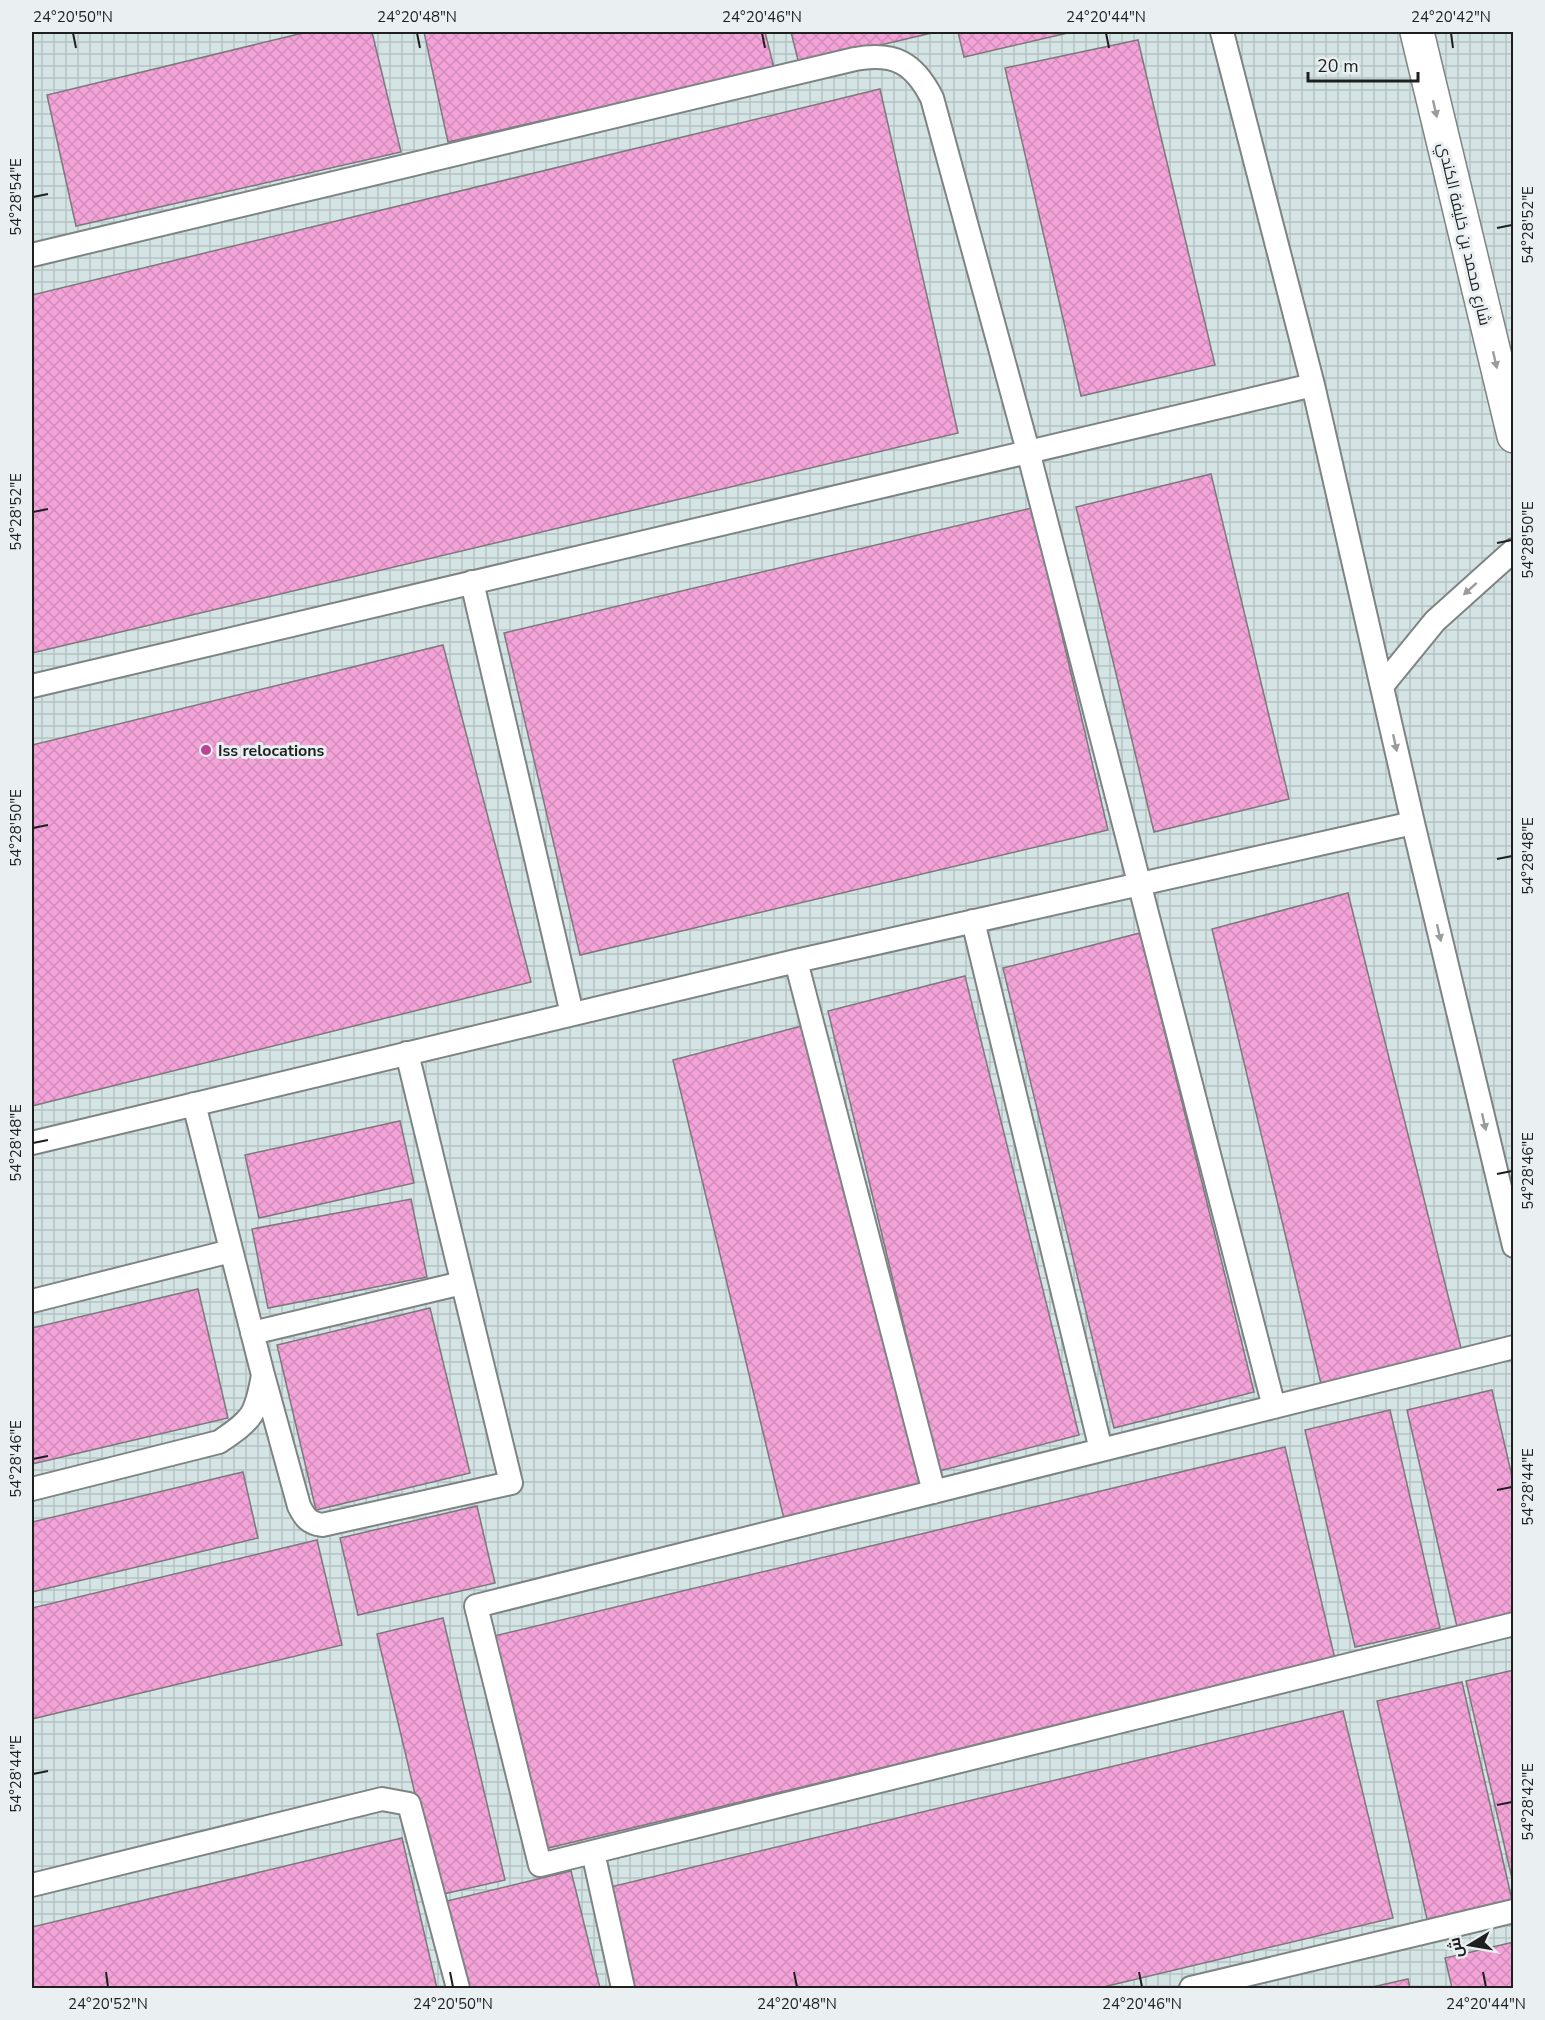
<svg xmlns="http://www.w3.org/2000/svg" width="1545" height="2020" font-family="'Nunito Sans',Cairo,sans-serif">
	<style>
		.industrial { fill: url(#industrial-grid) }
		.building { fill: url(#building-cross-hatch); stroke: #7d787b; stroke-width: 1.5 }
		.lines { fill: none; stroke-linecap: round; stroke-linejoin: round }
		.service-casing { stroke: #7e8484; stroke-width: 26 }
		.secondary-casing { stroke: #7e8484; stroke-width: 36 }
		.service { stroke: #fff; stroke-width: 22 }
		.secondary { stroke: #fff; stroke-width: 33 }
		.oneway { fill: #9a9b9b }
		.ticks { fill: none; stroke: #1e2020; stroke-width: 2 }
		.poi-dot { fill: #ba4398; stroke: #eaf0f1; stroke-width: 2 }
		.labels { text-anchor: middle; stroke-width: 6; stroke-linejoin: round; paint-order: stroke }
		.street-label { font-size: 16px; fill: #1e2020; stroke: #eaf0f1 }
		.poi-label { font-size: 16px; font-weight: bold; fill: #1e2020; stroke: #eaf0f1; text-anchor: start }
		.neatline { fill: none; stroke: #1e2020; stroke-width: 2 }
		.ticks-label { font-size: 15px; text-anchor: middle; fill: #1e2020 }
	</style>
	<defs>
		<pattern id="industrial-grid" width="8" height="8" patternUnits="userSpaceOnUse" patternTransform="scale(1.5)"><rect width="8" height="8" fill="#d4e4e5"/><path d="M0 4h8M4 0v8" fill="none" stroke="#b6c3c4"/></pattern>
		<pattern id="building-cross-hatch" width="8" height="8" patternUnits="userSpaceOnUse" patternTransform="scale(1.5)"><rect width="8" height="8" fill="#f4a3d8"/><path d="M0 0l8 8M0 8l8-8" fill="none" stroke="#d18cb9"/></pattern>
	</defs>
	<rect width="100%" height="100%" fill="#eaf0f1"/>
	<!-- industrial -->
	<path class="industrial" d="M 32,32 L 1513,32 L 1513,1988 L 32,1988 Z"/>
	<!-- building -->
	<path class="building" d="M 307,32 L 372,32 L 401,152 L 76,226 L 47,95 Z
		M 424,32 L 765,32 L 774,68 L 448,142 Z
		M 791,32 L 936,32 L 799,64 Z
		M 958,32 L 1072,32 L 964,57 Z
		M 1138,40 L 1215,365 L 1081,396 L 1005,68 Z
		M 880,89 L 958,433 L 32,653 L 32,295 Z
		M 1211,474 L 1289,799 L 1154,832 L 1076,507 Z
		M 1032,508 L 1108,830 L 580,955 L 504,633 Z
		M 443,645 L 531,982 L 32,1106 L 32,745 Z
		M 1348,893 L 1462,1352 L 1322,1388 L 1212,929 Z
		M 1140,933 L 1254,1392 L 1114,1428 L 1003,968 Z
		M 965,976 L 1079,1435 L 939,1471 L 828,1011 Z
		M 809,1024 L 923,1483 L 784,1519 L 673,1060 Z
		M 400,1121 L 414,1183 L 259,1218 L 245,1155 Z
		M 411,1199 L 427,1277 L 268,1308 L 252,1229 Z
		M 198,1289 L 228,1418 L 32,1464 L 32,1328 Z
		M 430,1308 L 470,1473 L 316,1510 L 277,1345 Z
		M 1492,1390 L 1514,1485 L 1514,1615 L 1457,1627 L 1407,1410 Z
		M 1390,1410 L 1440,1628 L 1355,1647 L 1305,1430 Z
		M 1285,1447 L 1335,1659 L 544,1849 L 494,1636 Z
		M 243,1472 L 258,1538 L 32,1592 L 32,1522 Z
		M 477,1506 L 495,1583 L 358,1615 L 340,1538 Z
		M 317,1540 L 342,1645 L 32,1719 L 32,1608 Z
		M 443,1618 L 505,1880 L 439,1895 L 377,1634 Z
		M 1514,1670 L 1514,1887 L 1466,1681 Z
		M 1462,1682 L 1512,1900 L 1427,1919 L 1377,1701 Z
		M 1343,1711 L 1393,1918 L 1099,1988 L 626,1988 L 602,1889 Z
		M 402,1838 L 437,1988 L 32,1988 L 32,1927 Z
		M 571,1871 L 600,1988 L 468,1988 L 447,1901 Z
		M 1514,1942 L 1514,1988 L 1452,1988 L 1445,1958 Z
		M 1408,1979 L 1410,1988 L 1368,1988 Z"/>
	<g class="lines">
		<defs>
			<path id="service" d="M 1222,32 L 1313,385 L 1413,823 L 1514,1246
				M 32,255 L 855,59 C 895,52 914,63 932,98 L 1028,451 L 1274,1407
				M 472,582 L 572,1014
				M 32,686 L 1313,385
				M 1382,686 L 1435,621 L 1514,550
				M 973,921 L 1101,1450
				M 796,961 L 934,1492
				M 32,1143 L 796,961 L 1413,823
				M 32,1301 L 231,1251
				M 252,1333 L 462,1283
				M 1514,1347 L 476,1606 L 540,1865 L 1514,1624
				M 263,1375 L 299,1506 C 305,1518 309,1523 322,1525 L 511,1483 L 407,1053
				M 32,1489 L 219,1442 C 253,1419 256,1415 263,1375 L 194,1104
				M 593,1852 L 623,1988
				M 32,1885 L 382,1799 L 409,1804 L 458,1988
				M 1191,1988 L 1514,1911"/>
			<path id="secondary" d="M 1417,32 L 1514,436"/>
		</defs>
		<!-- service casing -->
		<use href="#service" class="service-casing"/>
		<!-- secondary casing -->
		<use href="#secondary" class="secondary-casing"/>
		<!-- service -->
		<use href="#service" class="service"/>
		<!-- secondary -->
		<use href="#secondary" class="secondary"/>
	</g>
	<!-- one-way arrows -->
	<defs><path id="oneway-solid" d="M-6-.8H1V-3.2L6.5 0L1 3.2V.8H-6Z" transform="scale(1.5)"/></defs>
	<g class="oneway">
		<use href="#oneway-solid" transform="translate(1435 109) rotate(77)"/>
		<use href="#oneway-solid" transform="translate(1495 360) rotate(77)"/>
		<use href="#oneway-solid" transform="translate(1470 589) rotate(138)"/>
		<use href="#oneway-solid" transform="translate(1395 743) rotate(78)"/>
		<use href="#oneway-solid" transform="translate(1439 933) rotate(77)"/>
		<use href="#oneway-solid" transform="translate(1484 1122) rotate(77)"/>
	</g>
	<!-- ticks -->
	<path class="ticks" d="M 73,33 L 76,48M 417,33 L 420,48M 762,33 L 765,48M 1106,33 L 1109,48M 1451,33 L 1453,48M 33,197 L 48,194M 1497,228 L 1512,225M 33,512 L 48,509M 1497,543 L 1512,540M 33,828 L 48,825M 1497,859 L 1512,856M 33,1143 L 48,1140M 1497,1174 L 1512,1171M 33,1459 L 48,1456M 1497,1490 L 1512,1487M 33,1774 L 48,1771M 1497,1805 L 1512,1802M 106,1972 L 108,1987M 450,1972 L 453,1987M 794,1972 L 797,1987M 1139,1972 L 1142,1987M 1483,1972 L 1486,1987"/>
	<!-- markers -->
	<circle class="poi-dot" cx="206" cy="750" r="6"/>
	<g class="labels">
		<!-- street labels -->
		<g class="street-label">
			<text transform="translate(1465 234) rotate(77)" y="6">شارع محمد بن خليفة الكندي</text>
		</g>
		<!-- poi labels -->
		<g class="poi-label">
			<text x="218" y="756">Iss relocations</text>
		</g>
	</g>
	<!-- border -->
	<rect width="1545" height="2020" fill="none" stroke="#eaf0f1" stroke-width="66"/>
	<!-- north arrow -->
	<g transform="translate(1470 1945) rotate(259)" stroke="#eaf0f1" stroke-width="4.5" paint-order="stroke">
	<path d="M0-4.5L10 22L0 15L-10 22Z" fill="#1e2020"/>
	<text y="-9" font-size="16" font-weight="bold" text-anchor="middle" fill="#1e2020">ش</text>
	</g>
	<!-- scale -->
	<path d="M1308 72v9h110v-9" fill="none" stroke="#1e2020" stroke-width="3"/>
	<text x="1317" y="72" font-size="18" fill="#1e2020" stroke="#eaf0f1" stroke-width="4.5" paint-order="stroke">20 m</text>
	<rect x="33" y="33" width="1479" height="1954" class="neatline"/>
	<g class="ticks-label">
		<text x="73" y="22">24°20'50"N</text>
		<text x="417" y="22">24°20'48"N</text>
		<text x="762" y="22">24°20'46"N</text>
		<text x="1106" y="22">24°20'44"N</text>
		<text x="1451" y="22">24°20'42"N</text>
		<text transform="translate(16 197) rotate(-90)" y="5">54°28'54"E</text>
		<text transform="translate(1528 225) rotate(-90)" y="5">54°28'52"E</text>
		<text transform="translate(16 512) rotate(-90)" y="5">54°28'52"E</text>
		<text transform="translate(1528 540) rotate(-90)" y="5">54°28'50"E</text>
		<text transform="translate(16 828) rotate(-90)" y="5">54°28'50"E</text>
		<text transform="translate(1528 856) rotate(-90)" y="5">54°28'48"E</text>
		<text transform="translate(16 1143) rotate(-90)" y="5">54°28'48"E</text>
		<text transform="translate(1528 1171) rotate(-90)" y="5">54°28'46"E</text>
		<text transform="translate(16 1459) rotate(-90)" y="5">54°28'46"E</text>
		<text transform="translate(1528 1487) rotate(-90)" y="5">54°28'44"E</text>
		<text transform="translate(16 1774) rotate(-90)" y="5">54°28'44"E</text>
		<text transform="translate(1528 1802) rotate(-90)" y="5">54°28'42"E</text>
		<text x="108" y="2009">24°20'52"N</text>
		<text x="453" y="2009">24°20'50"N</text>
		<text x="797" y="2009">24°20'48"N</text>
		<text x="1142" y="2009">24°20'46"N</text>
		<text x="1486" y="2009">24°20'44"N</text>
	</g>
</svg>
